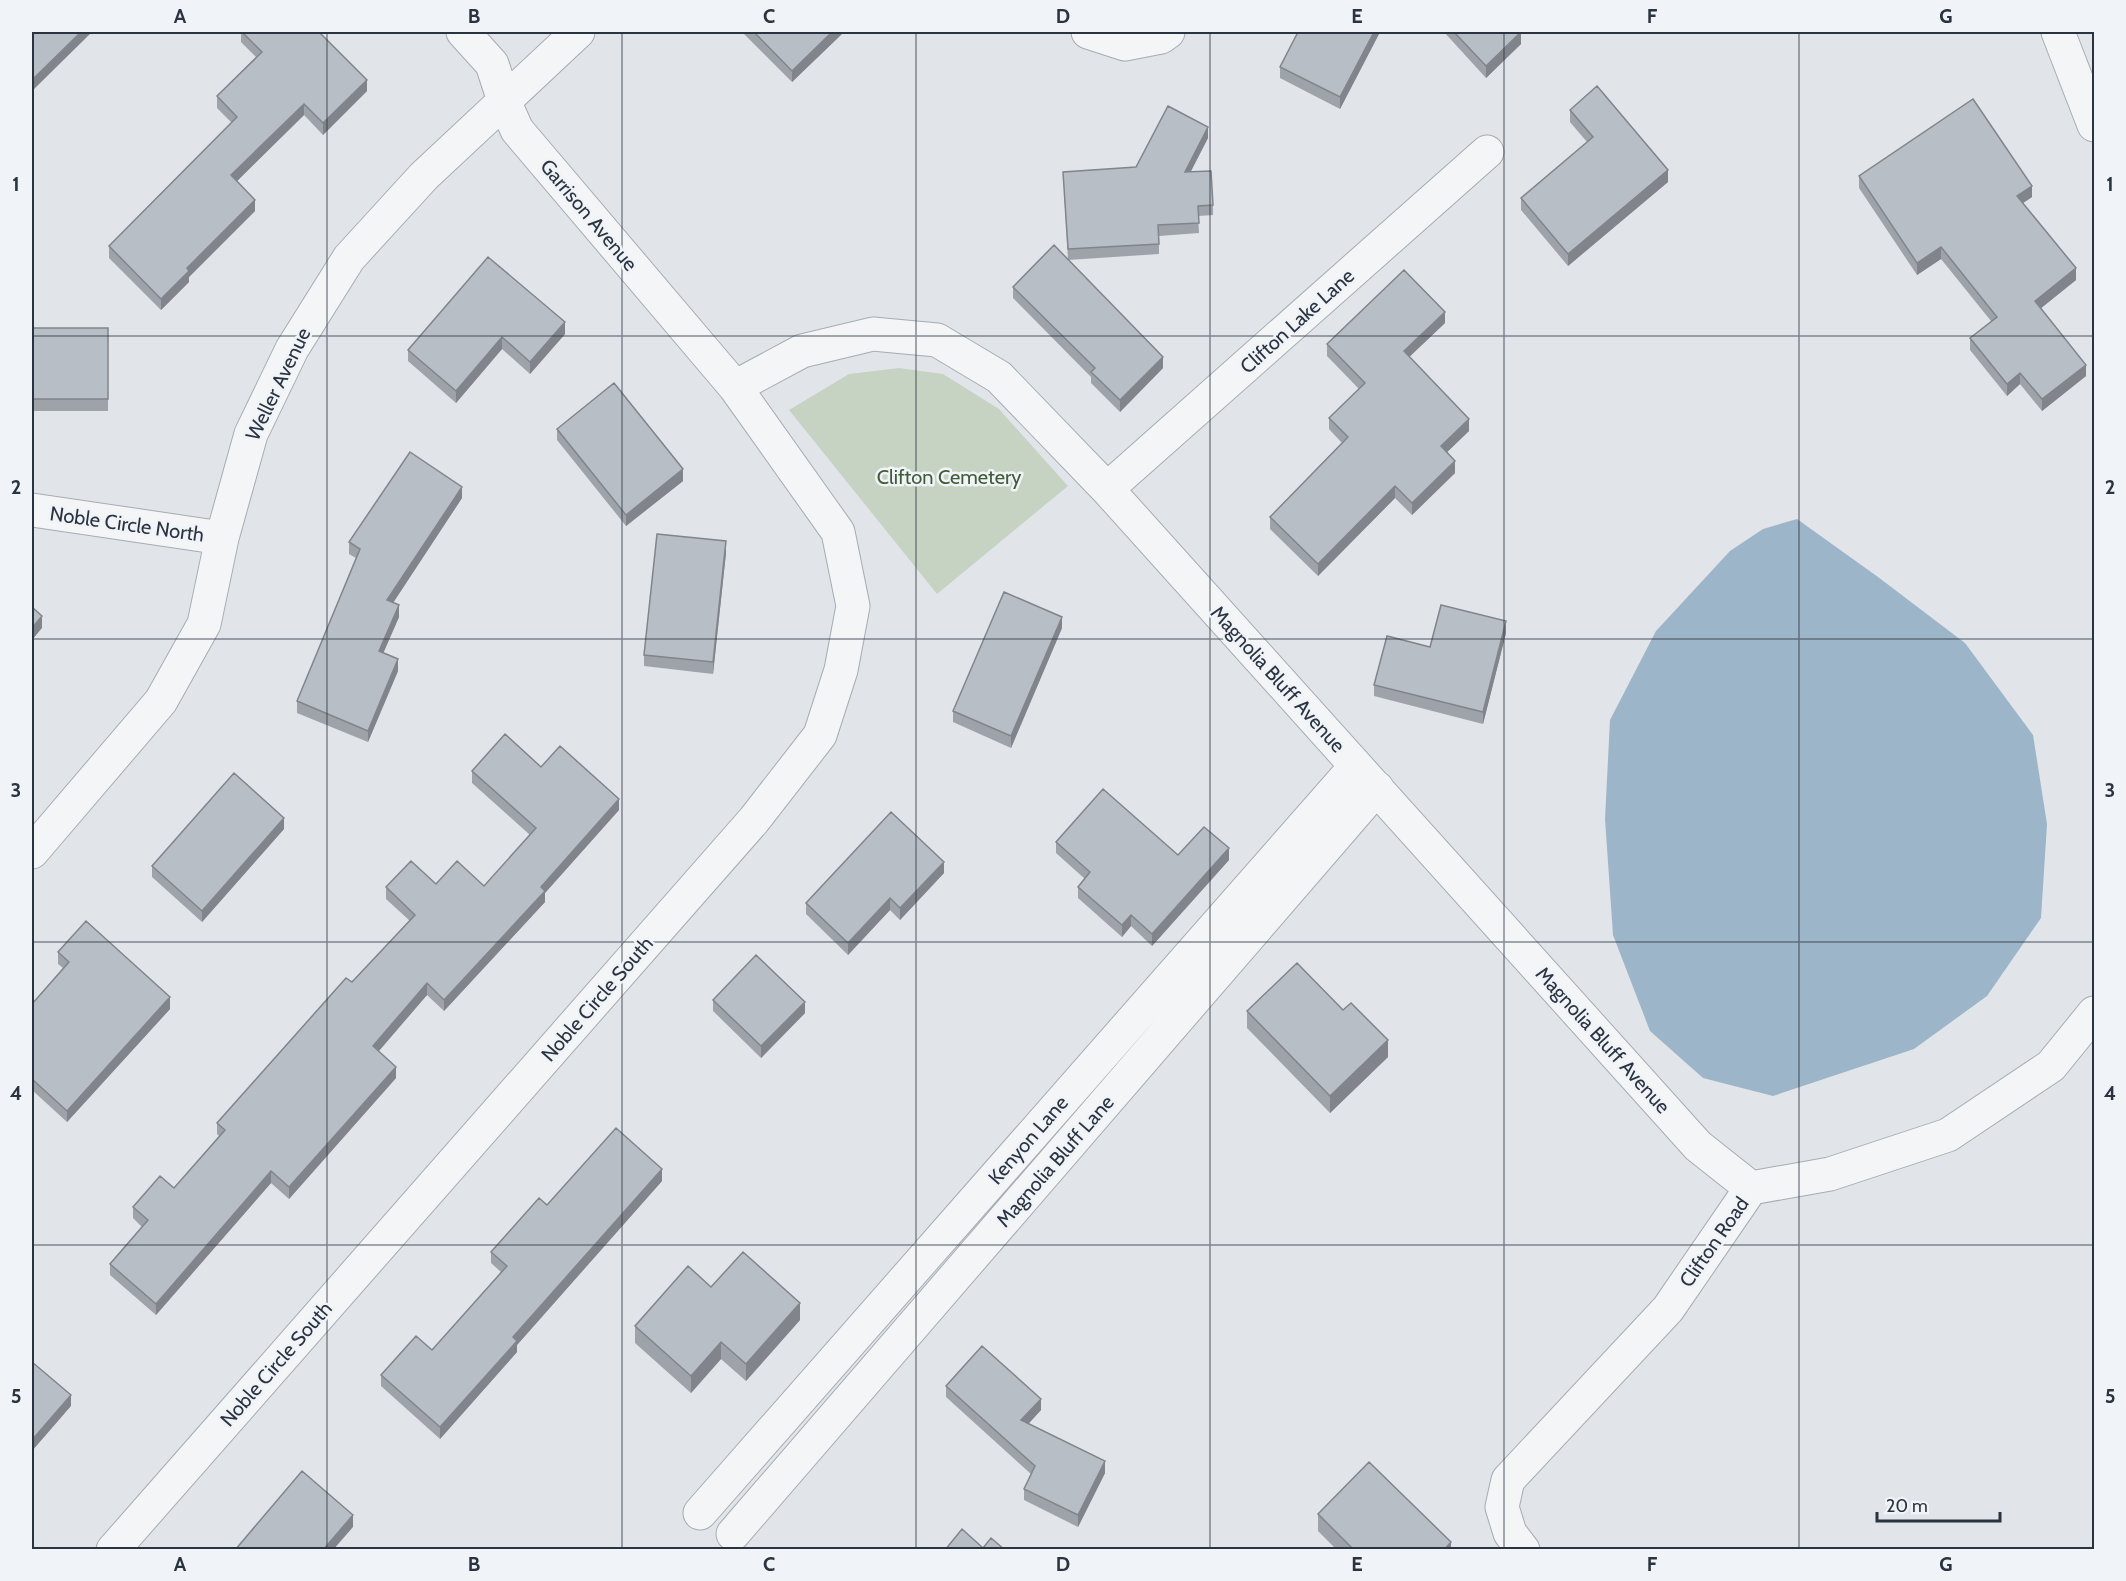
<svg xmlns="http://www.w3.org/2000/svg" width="2126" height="1581" font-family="Cabin,sans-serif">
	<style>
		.green { fill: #c7d3c2 }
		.water { fill: #9db5c8 }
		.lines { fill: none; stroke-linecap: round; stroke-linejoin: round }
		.minor-casing { stroke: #a6acb3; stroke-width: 35 }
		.minor { stroke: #f3f5f7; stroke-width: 33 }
		.wall { fill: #9ea3aa }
		.shaded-wall { fill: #81858b }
		.building { fill: #b8bec6; stroke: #81858b; stroke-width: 1.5 }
		.grid { fill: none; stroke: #2a3340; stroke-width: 1.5; stroke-opacity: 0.55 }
		.labels { text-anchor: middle; stroke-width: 5; stroke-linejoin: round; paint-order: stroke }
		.street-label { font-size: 20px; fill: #2a3340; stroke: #f0f3f7 }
		.park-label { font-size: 20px; fill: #405c37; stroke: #f0f3f7 }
		.neatline { fill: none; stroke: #2a3340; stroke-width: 2 }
		.grid-label { font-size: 20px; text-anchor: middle; font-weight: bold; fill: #2a3340 }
	</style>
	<rect width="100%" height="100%" fill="#e1e5e9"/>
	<!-- green -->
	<path class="green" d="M 899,368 L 943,374 L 999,409 L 1068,486 L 937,594 L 789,410 L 849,374 Z"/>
	<!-- water -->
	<path class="water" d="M 1797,519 L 1878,577 L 1965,643 L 2033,735 L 2047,824 L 2041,918 L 1987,996 L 1914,1049 L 1773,1096 L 1703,1078 L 1650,1031 L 1613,935 L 1605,819 L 1610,720 L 1656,631 L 1730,551 L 1763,529 Z"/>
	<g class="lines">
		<defs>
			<path id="minor" d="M 1088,32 L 1125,44 L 1161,37 L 1168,32
				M 2058,32 L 2094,125
				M 735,387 L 802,351 L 873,334 L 937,340 L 999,377 L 1107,489 L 1698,1146 L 1751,1188
				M 1107,489 L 1487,152
				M 32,510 L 222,538
				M 32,852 L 161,701 L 204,624 L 222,538 L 251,434 L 292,349 L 349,258 L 424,176 L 578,32
				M 700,1513 L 1356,766
				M 733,1534 L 1377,788
				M 113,1550 L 754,820 L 820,735 L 841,670 L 853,606 L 838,532 L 735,387 L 517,130 L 504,101 L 492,64 L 463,32
				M 1523,1550 L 1510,1533 L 1502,1507 L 1508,1480 L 1668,1309 L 1751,1188 L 1830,1174 L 1948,1135 L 2051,1066 L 2094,1013"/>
		</defs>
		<!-- minor casing -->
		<use href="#minor" class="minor-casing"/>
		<!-- minor -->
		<use href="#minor" class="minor"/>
	</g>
	<!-- wall -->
	<path class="wall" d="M 241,32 L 319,32 L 367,91 L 323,135 L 304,115 L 237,181 L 255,211 L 189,277 L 189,282 L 161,310 L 109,258 L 109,246 L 232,123 L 217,108 L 217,96 L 256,57 L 241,42 Z
		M 742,32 L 844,32 L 792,82 Z
		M 1380,32 L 1340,109 L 1280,78 L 1280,67 Z
		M 1444,32 L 1520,32 L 1521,44 L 1486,78 Z
		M 1570,110 L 1668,182 L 1568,266 L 1521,210 L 1521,198 L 1587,142 L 1570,122 Z
		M 1208,138 L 1190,172 L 1213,205 L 1213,215 L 1198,216 L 1199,233 L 1159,236 L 1159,254 L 1068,260 L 1163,368 L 1120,412 L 1091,383 L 1091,377 L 1013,298 L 1013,287 L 1068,260 L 1063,172 L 1136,167 Z
		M 1859,176 L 2032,197 L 2023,203 L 2076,280 L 2041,308 L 2086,376 L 2042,411 L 2020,384 L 2007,396 L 1970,350 L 1970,338 L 1991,321 L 1941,259 L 1917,275 L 1859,188 Z
		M 488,257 L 565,334 L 530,374 L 502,349 L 456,403 L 408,361 L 408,350 Z
		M 1445,323 L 1409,357 L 1469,431 L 1447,452 L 1455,473 L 1412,515 L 1395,498 L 1318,576 L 1270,529 L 1270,517 L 1342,443 L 1329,429 L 1329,418 L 1359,389 L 1327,356 L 1327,344 Z
		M 32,328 L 108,328 L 108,411 L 32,411 Z
		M 557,429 L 683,481 L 626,526 L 557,440 Z
		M 462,498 L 393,603 L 399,617 L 383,653 L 398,671 L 368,742 L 297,713 L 297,701 L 356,558 L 349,554 L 349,542 Z
		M 726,553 L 713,674 L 644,666 L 644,655 Z
		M 1062,628 L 1011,748 L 953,722 L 953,711 Z
		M 1506,633 L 1483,724 L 1374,696 L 1374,685 L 1430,647 Z
		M 541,767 L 619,810 L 545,893 L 545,902 L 444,1011 L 427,995 L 378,1051 L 396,1078 L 289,1199 L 271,1183 L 156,1315 L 110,1275 L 110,1264 L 142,1227 L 133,1218 L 133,1207 L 174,1188 L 219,1136 L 217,1134 L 217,1123 L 352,982 L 410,921 L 386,899 L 386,887 L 436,884 L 484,886 L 530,835 L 472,783 L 472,771 Z
		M 284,829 L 202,922 L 152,877 L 152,866 Z
		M 1056,842 L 1178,855 L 1229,860 L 1152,946 L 1131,926 L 1122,937 L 1078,898 L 1078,887 L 1085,879 L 1056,853 Z
		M 944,873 L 900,920 L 890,910 L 848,955 L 806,914 L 806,903 Z
		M 58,952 L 170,1009 L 67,1122 L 32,1090 L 32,1004 L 63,968 L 58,964 Z
		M 713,1000 L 805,1013 L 761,1058 L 713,1011 Z
		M 1247,1011 L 1388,1057 L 1330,1113 L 1247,1028 Z
		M 662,1181 L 517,1345 L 517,1352 L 440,1439 L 381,1386 L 381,1375 L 432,1350 L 501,1272 L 491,1263 L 491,1252 L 547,1205 Z
		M 711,1287 L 800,1320 L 746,1381 L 721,1359 L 691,1393 L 635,1343 L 635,1326 Z
		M 946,1386 L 1041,1410 L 1028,1424 L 1105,1473 L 1078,1527 L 1024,1500 L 1024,1489 L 1031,1474 L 946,1397 Z
		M 1318,1514 L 1451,1550 L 1337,1550 L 1318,1531 Z"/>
	<!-- shaded-wall -->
	<path class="shaded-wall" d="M 81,32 L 91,32 L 91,33 L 32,91 L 32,80 Z
		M 832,32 L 844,32 L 792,82 L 792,71 Z
		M 1374,32 L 1380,32 L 1340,109 L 1340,97 Z
		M 1521,32 L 1521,44 L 1486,78 L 1486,66 Z
		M 367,80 L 367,91 L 323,135 L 323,123 Z
		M 304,104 L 304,115 L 231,187 L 231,175 Z
		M 1208,127 L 1208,138 L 1185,183 L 1185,172 Z
		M 1668,170 L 1668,182 L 1568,266 L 1568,254 Z
		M 2032,186 L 2032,197 L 2017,207 L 2017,196 Z
		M 255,200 L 255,211 L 189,277 L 189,282 L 161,310 L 161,299 L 187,268 Z
		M 1941,247 L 1941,259 L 1917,275 L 1917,263 Z
		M 2076,268 L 2076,280 L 2035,313 L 2035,301 Z
		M 1445,312 L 1445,323 L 1404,362 L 1404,351 Z
		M 565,322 L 565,334 L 530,374 L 530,362 Z
		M 502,337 L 502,349 L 456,403 L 456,391 Z
		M 1163,357 L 1163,368 L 1120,412 L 1120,400 Z
		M 2086,365 L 2086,376 L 2042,411 L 2042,399 Z
		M 2020,373 L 2020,384 L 2007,396 L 2007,384 Z
		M 1469,419 L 1469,431 L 1441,458 L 1441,446 Z
		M 1455,461 L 1455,473 L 1412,515 L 1412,503 Z
		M 683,469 L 683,481 L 626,526 L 626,515 Z
		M 1395,486 L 1395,498 L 1318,576 L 1318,564 Z
		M 462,487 L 462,498 L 387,612 L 387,600 Z
		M 726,541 L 726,553 L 713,674 L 713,662 Z
		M 399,605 L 399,617 L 379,663 L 379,651 Z
		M 42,616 L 42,628 L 32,640 L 32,628 Z
		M 1062,617 L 1062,628 L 1011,748 L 1011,736 Z
		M 1506,621 L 1506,633 L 1483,724 L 1483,712 Z
		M 398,659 L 398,671 L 368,742 L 368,731 Z
		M 619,799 L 619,810 L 545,893 L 545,902 L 444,1011 L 444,1000 L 541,887 Z
		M 284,818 L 284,829 L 202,922 L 202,911 Z
		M 1229,848 L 1229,860 L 1152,946 L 1152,934 Z
		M 944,862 L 944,873 L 900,920 L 900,908 Z
		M 890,898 L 890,910 L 848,955 L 848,943 Z
		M 1131,915 L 1131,926 L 1122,937 L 1122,925 Z
		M 427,983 L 427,995 L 373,1058 L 373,1046 Z
		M 170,997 L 170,1009 L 67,1122 L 67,1111 Z
		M 805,1002 L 805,1013 L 761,1058 L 761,1046 Z
		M 1388,1040 L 1388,1057 L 1330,1113 L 1330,1096 Z
		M 396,1067 L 396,1078 L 289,1199 L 289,1187 Z
		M 662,1169 L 662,1181 L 517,1345 L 517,1352 L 440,1439 L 440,1427 L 513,1337 Z
		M 271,1171 L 271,1183 L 156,1315 L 156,1304 Z
		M 800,1303 L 800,1320 L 746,1381 L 746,1364 Z
		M 721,1342 L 721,1359 L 691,1393 L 691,1376 Z
		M 71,1395 L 71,1406 L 32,1451 L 32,1440 Z
		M 1041,1399 L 1041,1410 L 1021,1432 L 1021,1420 Z
		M 1105,1461 L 1105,1473 L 1078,1527 L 1078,1515 Z
		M 353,1515 L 353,1527 L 333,1550 L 323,1550 Z
		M 1451,1542 L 1451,1550 L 1444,1550 Z"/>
	<!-- building -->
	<path class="building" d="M 32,32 L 81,32 L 32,80 Z
		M 242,32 L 319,32 L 367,80 L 323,123 L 304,104 L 231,175 L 255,200 L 187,268 L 189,271 L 161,299 L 109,246 L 237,117 L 217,96 L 262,52 Z
		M 754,32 L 832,32 L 792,71 Z
		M 1298,32 L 1374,32 L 1340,97 L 1280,67 Z
		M 1454,32 L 1521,32 L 1486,66 Z
		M 1597,86 L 1668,170 L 1568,254 L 1521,198 L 1593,137 L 1570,110 Z
		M 1973,99 L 2032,186 L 2017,196 L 2076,268 L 2035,301 L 2086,365 L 2042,399 L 2020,373 L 2007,384 L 1970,338 L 1997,317 L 1941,247 L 1917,263 L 1859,176 Z
		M 1168,106 L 1208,127 L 1185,172 L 1211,171 L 1213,205 L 1198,206 L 1199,223 L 1158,225 L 1159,244 L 1068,249 L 1063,172 L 1136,167 Z
		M 1054,245 L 1163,357 L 1120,400 L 1091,372 L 1095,368 L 1013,287 Z
		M 488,257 L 565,322 L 530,362 L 502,337 L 456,391 L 408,350 Z
		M 1404,270 L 1445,312 L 1404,351 L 1469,419 L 1441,446 L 1455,461 L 1412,503 L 1395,486 L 1318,564 L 1270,517 L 1348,437 L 1329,418 L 1365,383 L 1327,344 Z
		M 32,328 L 108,328 L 108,399 L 32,399 Z
		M 614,383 L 683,469 L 626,515 L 557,429 Z
		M 410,452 L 462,487 L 387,600 L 399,605 L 379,651 L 398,659 L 368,731 L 297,701 L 360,549 L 349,542 Z
		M 657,534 L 726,541 L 713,662 L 644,655 Z
		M 1004,592 L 1062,617 L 1011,736 L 953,711 Z
		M 1441,605 L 1506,621 L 1483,712 L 1374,685 L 1387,636 L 1430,647 Z
		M 32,607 L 42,616 L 32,628 Z
		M 505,734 L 541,767 L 560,746 L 619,799 L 541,887 L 545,891 L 444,1000 L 427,983 L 373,1046 L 396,1067 L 289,1187 L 271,1171 L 156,1304 L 110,1264 L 148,1220 L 133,1207 L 160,1176 L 174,1188 L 225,1130 L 217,1123 L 346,978 L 352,982 L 415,915 L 386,887 L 411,861 L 436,884 L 457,861 L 484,886 L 536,828 L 472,771 Z
		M 234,773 L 284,818 L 202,911 L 152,866 Z
		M 1103,789 L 1178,855 L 1204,827 L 1229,848 L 1152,934 L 1131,915 L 1122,925 L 1078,887 L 1090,872 L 1056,842 Z
		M 891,812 L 944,862 L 900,908 L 890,898 L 848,943 L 806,903 Z
		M 86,921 L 170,997 L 67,1111 L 32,1079 L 32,1004 L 69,962 L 58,952 Z
		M 756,955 L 805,1002 L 761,1046 L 713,1000 Z
		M 1297,963 L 1343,1010 L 1351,1003 L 1388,1040 L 1330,1096 L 1247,1011 Z
		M 616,1128 L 662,1169 L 513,1337 L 517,1341 L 440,1427 L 381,1375 L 416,1336 L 432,1350 L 507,1266 L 491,1252 L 539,1198 L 547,1205 Z
		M 743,1252 L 800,1303 L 746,1364 L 721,1342 L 691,1376 L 635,1326 L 688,1266 L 711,1287 Z
		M 982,1346 L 1041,1399 L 1021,1420 L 1105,1461 L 1078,1515 L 1024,1489 L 1035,1466 L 946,1386 Z
		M 32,1362 L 71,1395 L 32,1440 Z
		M 1369,1462 L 1451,1542 L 1444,1550 L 1354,1550 L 1318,1514 Z
		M 302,1471 L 353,1515 L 323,1550 L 235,1550 Z
		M 962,1529 L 983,1548 L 991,1538 L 1005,1550 L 945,1550 Z"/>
	<!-- grid -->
	<path class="grid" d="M 327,32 L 327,1550M 622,32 L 622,1550M 916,32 L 916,1550M 1210,32 L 1210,1550M 1504,32 L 1504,1550M 1799,32 L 1799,1550M 32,336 L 2094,336M 32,639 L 2094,639M 32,942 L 2094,942M 32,1245 L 2094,1245"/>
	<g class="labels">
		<!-- street labels -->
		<g class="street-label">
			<text transform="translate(589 215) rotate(50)" y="7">Garrison Avenue</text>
			<text transform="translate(1297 321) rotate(-42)" y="7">Clifton Lake Lane</text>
			<text transform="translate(278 384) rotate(-64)" y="7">Weller Avenue</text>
			<text transform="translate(127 524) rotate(8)" y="7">Noble Circle North</text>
			<text transform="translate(1278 679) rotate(48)" y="7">Magnolia Bluff Avenue</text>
			<text transform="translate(597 999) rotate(-49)" y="7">Noble Circle South</text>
			<text transform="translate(1603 1040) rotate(48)" y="7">Magnolia Bluff Avenue</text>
			<text transform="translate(1028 1140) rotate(-49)" y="7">Kenyon Lane</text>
			<text transform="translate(1055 1161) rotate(-49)" y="7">Magnolia Bluff Lane</text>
			<text transform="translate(1714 1242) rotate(-55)" y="7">Clifton Road</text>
			<text transform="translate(276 1364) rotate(-49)" y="7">Noble Circle South</text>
		</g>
		<!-- park labels -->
		<g class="park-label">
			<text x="949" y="484">Clifton Cemetery</text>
		</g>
	</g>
	<!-- border -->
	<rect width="2126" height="1581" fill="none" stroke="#f0f3f7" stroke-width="66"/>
	<!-- scale -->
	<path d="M1877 1512v9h123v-9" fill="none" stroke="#2a3340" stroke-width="3"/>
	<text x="1886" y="1512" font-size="18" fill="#2a3340" stroke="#f0f3f7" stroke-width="4.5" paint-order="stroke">20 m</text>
	<rect x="33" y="33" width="2060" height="1515" class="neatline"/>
	<g class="grid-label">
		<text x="180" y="23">A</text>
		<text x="474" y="23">B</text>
		<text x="769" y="23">C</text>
		<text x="1063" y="23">D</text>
		<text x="1357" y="23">E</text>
		<text x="1652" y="23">F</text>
		<text x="1946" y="23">G</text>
		<text x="16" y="191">1</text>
		<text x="2110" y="191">1</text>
		<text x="16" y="494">2</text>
		<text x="2110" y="494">2</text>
		<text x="16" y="797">3</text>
		<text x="2110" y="797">3</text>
		<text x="16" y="1100">4</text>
		<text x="2110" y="1100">4</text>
		<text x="16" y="1403">5</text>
		<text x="2110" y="1403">5</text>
		<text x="180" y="1571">A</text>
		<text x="474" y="1571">B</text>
		<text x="769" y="1571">C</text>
		<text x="1063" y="1571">D</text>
		<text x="1357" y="1571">E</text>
		<text x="1652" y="1571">F</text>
		<text x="1946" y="1571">G</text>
	</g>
</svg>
